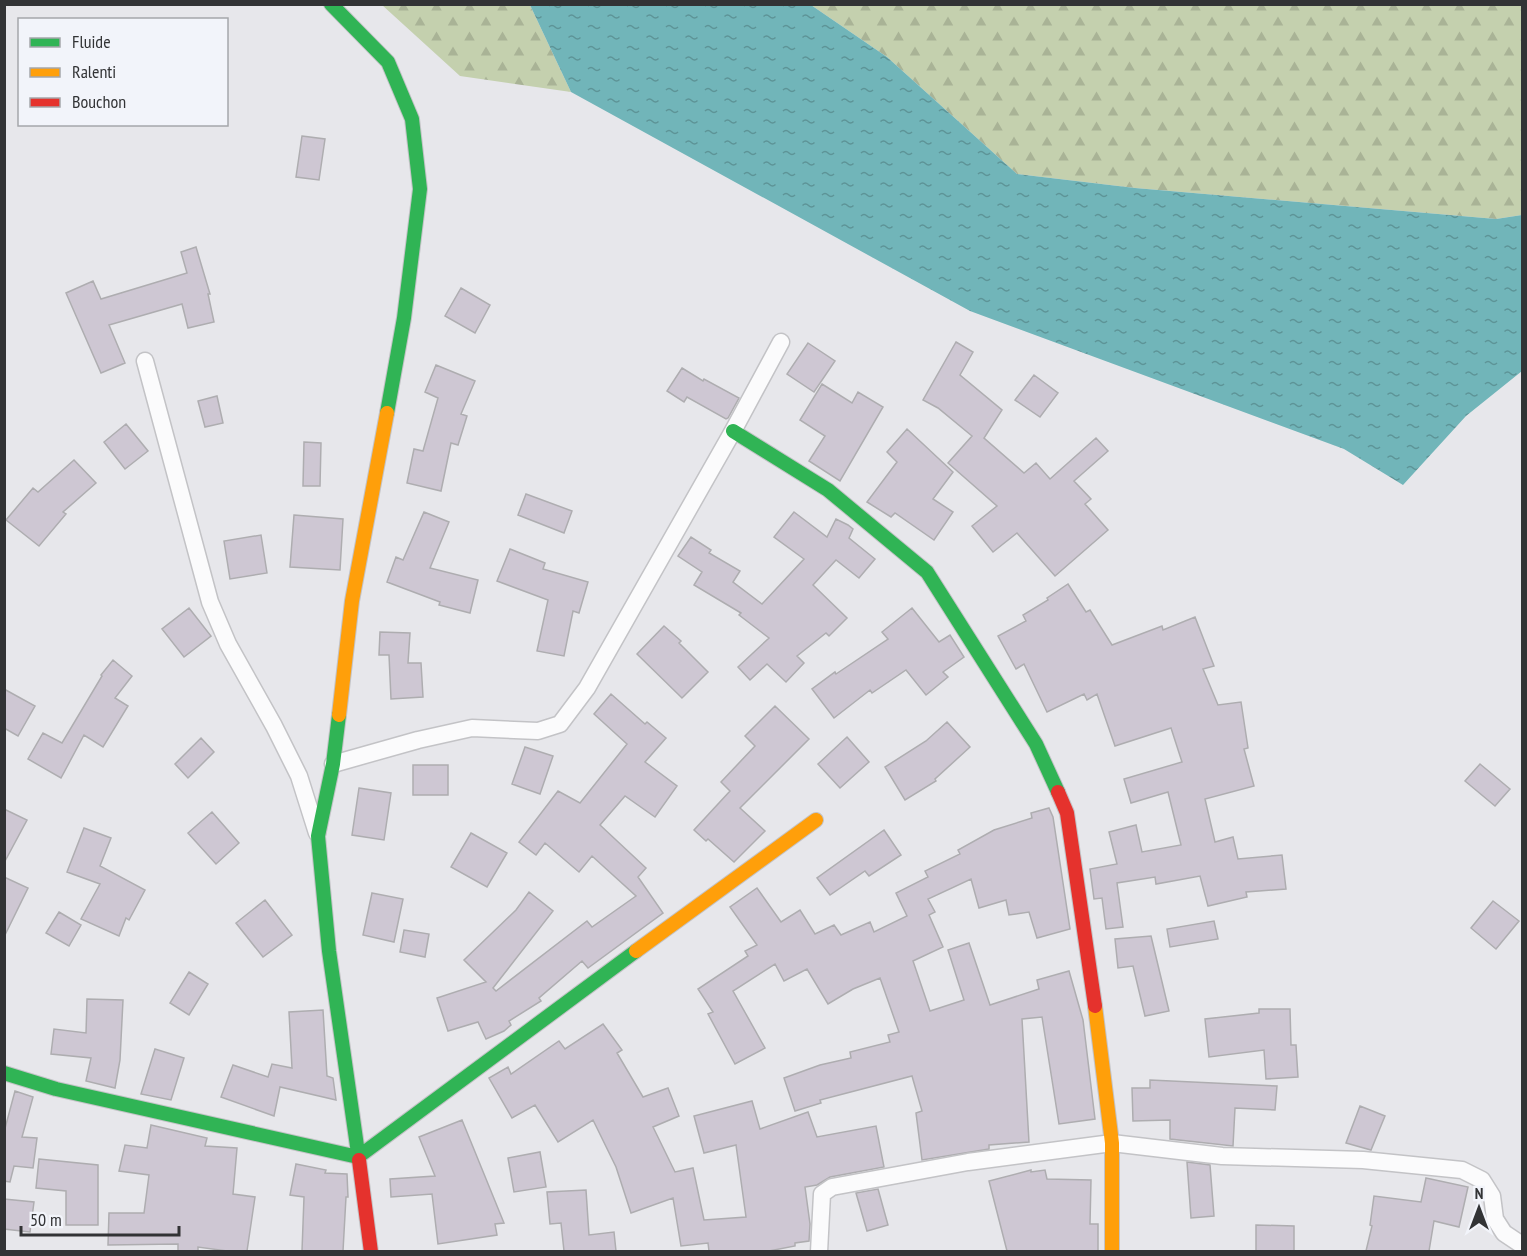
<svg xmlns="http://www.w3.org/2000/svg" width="1527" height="1256" font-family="'PT Sans Narrow',sans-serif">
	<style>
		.forest { fill: url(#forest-firs) }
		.water { fill: url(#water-ripples) }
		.building { fill: #cec7d3; stroke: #aeadb0; stroke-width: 1.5 }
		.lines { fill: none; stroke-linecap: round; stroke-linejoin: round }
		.street-casing { stroke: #c3c3c6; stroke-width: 19 }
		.fast-casing { stroke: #c3c3c6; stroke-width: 16 }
		.slow-casing { stroke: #c3c3c6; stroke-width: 16 }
		.jam-casing { stroke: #c3c3c6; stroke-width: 16 }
		.street { stroke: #fbfbfc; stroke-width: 16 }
		.fast { stroke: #30b455; stroke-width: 14 }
		.slow { stroke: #ff9f0a; stroke-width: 14 }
		.jam { stroke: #e5322d; stroke-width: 14 }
	</style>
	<defs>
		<pattern id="forest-firs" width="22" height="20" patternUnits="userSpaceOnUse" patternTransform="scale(1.5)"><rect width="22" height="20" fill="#c4d0ae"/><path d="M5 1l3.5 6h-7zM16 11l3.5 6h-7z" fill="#a9b396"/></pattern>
		<pattern id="water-ripples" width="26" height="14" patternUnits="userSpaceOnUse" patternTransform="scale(1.5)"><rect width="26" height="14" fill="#71b5b9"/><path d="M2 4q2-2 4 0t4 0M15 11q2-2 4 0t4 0" fill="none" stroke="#5d9497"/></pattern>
	</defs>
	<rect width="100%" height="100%" fill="#e7e7eb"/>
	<!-- forest -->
	<path class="forest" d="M 382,5 L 530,5 L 571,92 L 460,76 Z
		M 811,5 L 1522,5 L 1522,215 L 1496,219 L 1135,188 L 1017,174 L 887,57 Z"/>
	<!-- water -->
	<path class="water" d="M 530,5 L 811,5 L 887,57 L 1017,174 L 1135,188 L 1496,219 L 1522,215 L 1522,371 L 1466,416 L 1403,485 L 1344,449 L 970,311 L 571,92 Z"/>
	<!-- building -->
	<path class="building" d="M 302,136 L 325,139 L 319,180 L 296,177 Z
		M 196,247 L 210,294 L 208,294 L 214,322 L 188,328 L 182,304 L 109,325 L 125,363 L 101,373 L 66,293 L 93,281 L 101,299 L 187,273 L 181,252 Z
		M 461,288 L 490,305 L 475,333 L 445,316 Z
		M 956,342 L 973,352 L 960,375 L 1002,410 L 984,438 L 1024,473 L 1036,463 L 1050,479 L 1096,438 L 1108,451 L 1074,481 L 1091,499 L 1085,504 L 1108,530 L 1055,576 L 1017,533 L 993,552 L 972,526 L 997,506 L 948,463 L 972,436 L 938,408 L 923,400 Z
		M 808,343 L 835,361 L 814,392 L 787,374 Z
		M 436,365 L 475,381 L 461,414 L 467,416 L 458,445 L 451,443 L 441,491 L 407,483 L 414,449 L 423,451 L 438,398 L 425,392 Z
		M 682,368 L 703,381 L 704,379 L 739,398 L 728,418 L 726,419 L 687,397 L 684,402 L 667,391 Z
		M 1034,375 L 1058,393 L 1040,417 L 1015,400 Z
		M 822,384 L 852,403 L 858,392 L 883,407 L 840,481 L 809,461 L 825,436 L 800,420 Z
		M 217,396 L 223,423 L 205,427 L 198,401 Z
		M 126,424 L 148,451 L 125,469 L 104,442 Z
		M 907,429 L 953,472 L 933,499 L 953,512 L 934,540 L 895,513 L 891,517 L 867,502 L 897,462 L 887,452 Z
		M 304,442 L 321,443 L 320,486 L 303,486 Z
		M 74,460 L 96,483 L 63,512 L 66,514 L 39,546 L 6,520 L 33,488 L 38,492 Z
		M 526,494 L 572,511 L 564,533 L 518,515 Z
		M 424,512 L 449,522 L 430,568 L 478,580 L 470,613 L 439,605 L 440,602 L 387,582 L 396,557 L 403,560 Z
		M 794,512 L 827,537 L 836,519 L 848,525 L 853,529 L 849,538 L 875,559 L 859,578 L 836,560 L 813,585 L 847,618 L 829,636 L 826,633 L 797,656 L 804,663 L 786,682 L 767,664 L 750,680 L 738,667 L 769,638 L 739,615 L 741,613 L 694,585 L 702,572 L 678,556 L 691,537 L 711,550 L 709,553 L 740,571 L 733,582 L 762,604 L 804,559 L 774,537 Z
		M 294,515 L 343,519 L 340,570 L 290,567 Z
		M 261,535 L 267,573 L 230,579 L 224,541 Z
		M 510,549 L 545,563 L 543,569 L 588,582 L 579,613 L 573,611 L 564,656 L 537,651 L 548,600 L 497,581 Z
		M 1068,584 L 1086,612 L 1090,610 L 1112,645 L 1162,626 L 1163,630 L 1195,617 L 1214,666 L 1203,669 L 1218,705 L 1241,702 L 1248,748 L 1244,749 L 1254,786 L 1205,799 L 1215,842 L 1233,837 L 1238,859 L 1282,855 L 1286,889 L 1246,892 L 1247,897 L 1208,906 L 1200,876 L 1156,884 L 1155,877 L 1117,883 L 1123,927 L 1106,929 L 1102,898 L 1094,899 L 1090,869 L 1117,864 L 1109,832 L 1136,825 L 1142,852 L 1181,845 L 1168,792 L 1131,803 L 1124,779 L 1182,762 L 1171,728 L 1115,746 L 1097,694 L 1087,700 L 1084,694 L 1047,712 L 1024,664 L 1016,669 L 998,636 L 1026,621 L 1023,615 L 1048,600 L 1047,598 Z
		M 189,608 L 211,636 L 184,657 L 162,629 Z
		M 912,608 L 939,642 L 950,635 L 964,657 L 943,672 L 948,677 L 926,695 L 906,670 L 872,693 L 870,690 L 834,718 L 812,689 L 835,672 L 836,674 L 888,639 L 882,632 Z
		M 664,626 L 681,641 L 679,643 L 708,672 L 682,698 L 637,654 Z
		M 380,632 L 410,633 L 408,663 L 421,663 L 423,697 L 391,699 L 389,655 L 379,655 Z
		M 113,660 L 132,676 L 115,698 L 128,706 L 103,747 L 84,735 L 61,778 L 28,759 L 43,733 L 62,743 L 102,676 L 101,675 Z
		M 4,689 L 35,706 L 18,736 L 4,728 Z
		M 611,694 L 645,724 L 647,722 L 666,738 L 645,762 L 677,786 L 655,817 L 625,796 L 600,825 L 646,868 L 638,877 L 663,913 L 588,968 L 582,961 L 539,998 L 541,1001 L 509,1021 L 511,1025 L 504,1031 L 486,1039 L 478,1022 L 448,1031 L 437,998 L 486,982 L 464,960 L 516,910 L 529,892 L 553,911 L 493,988 L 496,991 L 587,921 L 592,927 L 636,896 L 592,856 L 579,872 L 545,843 L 536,855 L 519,842 L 558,791 L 580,803 L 627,744 L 594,714 Z
		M 775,706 L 809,739 L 740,808 L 765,831 L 734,862 L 708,839 L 706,841 L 694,830 L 730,791 L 721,782 L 755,746 L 745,736 Z
		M 947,722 L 970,747 L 935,779 L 936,781 L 905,800 L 885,767 L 926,741 Z
		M 847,737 L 869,762 L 840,788 L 818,764 Z
		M 201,738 L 214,752 L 188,778 L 175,764 Z
		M 525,747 L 553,756 L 540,794 L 512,784 Z
		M 1480,764 L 1510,789 L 1495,806 L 1465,781 Z
		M 413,765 L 448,765 L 448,795 L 413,795 Z
		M 359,788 L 391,793 L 384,840 L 352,835 Z
		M 1049,808 L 1053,817 L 1070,929 L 1037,938 L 1029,912 L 1009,915 L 1006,900 L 979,908 L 971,879 L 928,899 L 935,912 L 929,915 L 943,947 L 913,961 L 930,1011 L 964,1000 L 948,950 L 969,943 L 990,1005 L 1039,989 L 1037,980 L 1069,971 L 1083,1020 L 1095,1119 L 1059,1124 L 1042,1017 L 1022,1019 L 1029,1142 L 989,1145 L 989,1149 L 922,1160 L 916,1113 L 922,1111 L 912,1076 L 820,1100 L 821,1103 L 795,1111 L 784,1078 L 820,1065 L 851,1058 L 850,1052 L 890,1042 L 888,1035 L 899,1032 L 880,978 L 853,989 L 828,1004 L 807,969 L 784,981 L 775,964 L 733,991 L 765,1048 L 735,1064 L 708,1014 L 713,1012 L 698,989 L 748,956 L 745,951 L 757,945 L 730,907 L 757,888 L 781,922 L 800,910 L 815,934 L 834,925 L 841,935 L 870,922 L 874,932 L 907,916 L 896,893 L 928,877 L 925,871 L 960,854 L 958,850 L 994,830 L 1032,818 L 1031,813 Z
		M 4,809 L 27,820 L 4,863 Z
		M 212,812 L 239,843 L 216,864 L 188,833 Z
		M 84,828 L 111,838 L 100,866 L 145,890 L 129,920 L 126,918 L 119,936 L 81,919 L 100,884 L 67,872 Z
		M 884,830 L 901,855 L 869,876 L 865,871 L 830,895 L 817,878 Z
		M 471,833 L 507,853 L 487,887 L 451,867 Z
		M 4,877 L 28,888 L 4,937 Z
		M 372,893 L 403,899 L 394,942 L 363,935 Z
		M 265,900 L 292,935 L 263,957 L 236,923 Z
		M 1493,901 L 1519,921 L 1496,949 L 1471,928 Z
		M 59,912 L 81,925 L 69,946 L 46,933 Z
		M 1214,921 L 1218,939 L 1170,947 L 1167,929 Z
		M 404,930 L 429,934 L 425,957 L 400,952 Z
		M 1151,936 L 1169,1011 L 1145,1016 L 1133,966 L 1118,968 L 1115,939 Z
		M 189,972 L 208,984 L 189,1015 L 170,1003 Z
		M 87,999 L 123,1000 L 120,1060 L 115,1088 L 86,1081 L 91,1058 L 51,1054 L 54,1029 L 86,1033 Z
		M 1259,1009 L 1290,1009 L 1291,1045 L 1296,1045 L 1298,1077 L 1266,1079 L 1264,1050 L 1209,1057 L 1205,1019 L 1259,1013 Z
		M 323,1010 L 327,1076 L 333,1078 L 336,1100 L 280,1087 L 274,1116 L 221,1097 L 233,1065 L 268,1077 L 272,1064 L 292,1068 L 289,1012 Z
		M 603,1024 L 622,1050 L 617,1053 L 643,1097 L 668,1088 L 679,1116 L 653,1127 L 675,1172 L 693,1168 L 704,1220 L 746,1217 L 736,1145 L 704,1153 L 694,1116 L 752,1101 L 760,1129 L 808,1112 L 817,1137 L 876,1126 L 884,1167 L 830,1177 L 817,1185 L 805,1187 L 810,1224 L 809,1241 L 795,1243 L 795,1246 L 769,1251 L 709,1251 L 708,1243 L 681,1246 L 673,1198 L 631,1213 L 616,1167 L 593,1120 L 558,1142 L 535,1105 L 512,1118 L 489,1078 L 508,1067 L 511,1074 L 559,1041 L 565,1049 Z
		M 155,1049 L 184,1058 L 171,1100 L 141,1094 Z
		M 1150,1080 L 1277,1086 L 1275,1110 L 1235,1108 L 1233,1146 L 1170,1139 L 1170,1120 L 1133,1121 L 1132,1088 L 1150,1088 Z
		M 15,1091 L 33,1097 L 22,1137 L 37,1138 L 33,1168 L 14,1166 L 10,1182 L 4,1181 L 4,1132 Z
		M 1360,1106 L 1385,1116 L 1371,1150 L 1346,1143 Z
		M 462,1120 L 504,1223 L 495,1224 L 497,1235 L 438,1244 L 432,1194 L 391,1197 L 390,1179 L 435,1176 L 419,1137 Z
		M 151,1125 L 207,1138 L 205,1146 L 237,1148 L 233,1194 L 255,1197 L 247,1251 L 227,1251 L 198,1247 L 198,1251 L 178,1251 L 178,1244 L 108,1245 L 109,1213 L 144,1213 L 149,1175 L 119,1171 L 125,1145 L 147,1148 Z
		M 540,1152 L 546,1187 L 514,1192 L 508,1158 Z
		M 39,1159 L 98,1165 L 98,1225 L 66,1225 L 66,1191 L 36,1188 Z
		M 1187,1162 L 1210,1165 L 1214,1216 L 1191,1218 Z
		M 296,1164 L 326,1170 L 325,1173 L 347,1174 L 348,1197 L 346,1197 L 343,1251 L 302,1251 L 304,1197 L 290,1195 Z
		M 1031,1170 L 1031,1172 L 1045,1170 L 1047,1179 L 1091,1180 L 1090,1224 L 1098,1224 L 1098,1251 L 1007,1251 L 989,1181 Z
		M 1426,1178 L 1468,1187 L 1459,1227 L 1434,1221 L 1429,1251 L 1366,1251 L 1372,1226 L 1370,1225 L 1374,1196 L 1421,1202 Z
		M 878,1189 L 888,1225 L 867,1231 L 856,1193 Z
		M 586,1190 L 589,1235 L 614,1232 L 616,1251 L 564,1251 L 561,1223 L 550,1224 L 547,1192 Z
		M 4,1199 L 34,1202 L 30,1232 L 4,1229 Z
		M 1256,1225 L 1294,1226 L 1294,1251 L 1256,1251 Z"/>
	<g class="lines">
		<defs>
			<path id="street" d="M 145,361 L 210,602 L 228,644 L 274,726 L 299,776 L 317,833
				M 333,764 L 418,740 L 472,728 L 538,731 L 560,724 L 587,688 L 733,431 L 781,342
				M 819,1252 L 822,1194 L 832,1187 L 968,1162 L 1112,1143 L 1222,1156 L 1363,1160 L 1462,1170 L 1482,1180 L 1492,1196 L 1495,1219 L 1504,1233 L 1522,1245"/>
			<path id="fast" d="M 331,4 L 388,62 L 412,119 L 420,189 L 404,318 L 387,413
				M 733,431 L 828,490 L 927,572 L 1036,744 L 1058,792
				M 339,715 L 333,764 L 318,836 L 329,951 L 359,1160
				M 4,1073 L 56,1089 L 358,1157 L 636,951"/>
			<path id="slow" d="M 339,715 L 352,601 L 387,413
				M 636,951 L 816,820
				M 1095,1006 L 1112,1143 L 1112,1252"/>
			<path id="jam" d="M 1058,792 L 1067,813 L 1095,1006
				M 359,1160 L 371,1252"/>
		</defs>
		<!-- street casing -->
		<use href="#street" class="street-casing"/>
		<!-- fast casing -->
		<use href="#fast" class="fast-casing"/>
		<!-- slow casing -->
		<use href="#slow" class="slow-casing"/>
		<!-- jam casing -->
		<use href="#jam" class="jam-casing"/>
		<!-- street -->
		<use href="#street" class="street"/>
		<!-- fast -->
		<use href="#fast" class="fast"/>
		<!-- slow -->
		<use href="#slow" class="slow"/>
		<!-- jam -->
		<use href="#jam" class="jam"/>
	</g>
	<!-- border -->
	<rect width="1527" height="1256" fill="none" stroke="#323335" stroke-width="12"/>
	<!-- legend -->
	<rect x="18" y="18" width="210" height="108" fill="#f2f4fa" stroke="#a5a7ab" stroke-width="1.5"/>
	<rect x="30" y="38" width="30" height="9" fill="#30b455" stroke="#a5a7ab" stroke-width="1.5"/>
	<text x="72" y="48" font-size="18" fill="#323335">Fluide</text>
	<rect x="30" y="68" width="30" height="9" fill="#ff9f0a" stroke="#a5a7ab" stroke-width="1.5"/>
	<text x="72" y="78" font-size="18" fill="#323335">Ralenti</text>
	<rect x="30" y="98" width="30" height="9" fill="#e5322d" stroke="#a5a7ab" stroke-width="1.5"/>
	<text x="72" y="108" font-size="18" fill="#323335">Bouchon</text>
	<!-- north arrow -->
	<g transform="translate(1479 1208)" stroke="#f2f4fa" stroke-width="4.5" paint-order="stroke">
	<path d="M0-4.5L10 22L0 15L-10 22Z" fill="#323335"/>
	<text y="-9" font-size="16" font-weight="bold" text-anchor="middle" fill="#323335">N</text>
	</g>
	<!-- scale -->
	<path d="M21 1226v9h158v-9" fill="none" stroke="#323335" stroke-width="3"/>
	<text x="30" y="1226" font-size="18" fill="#323335" stroke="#f2f4fa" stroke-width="4.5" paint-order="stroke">50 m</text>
</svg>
